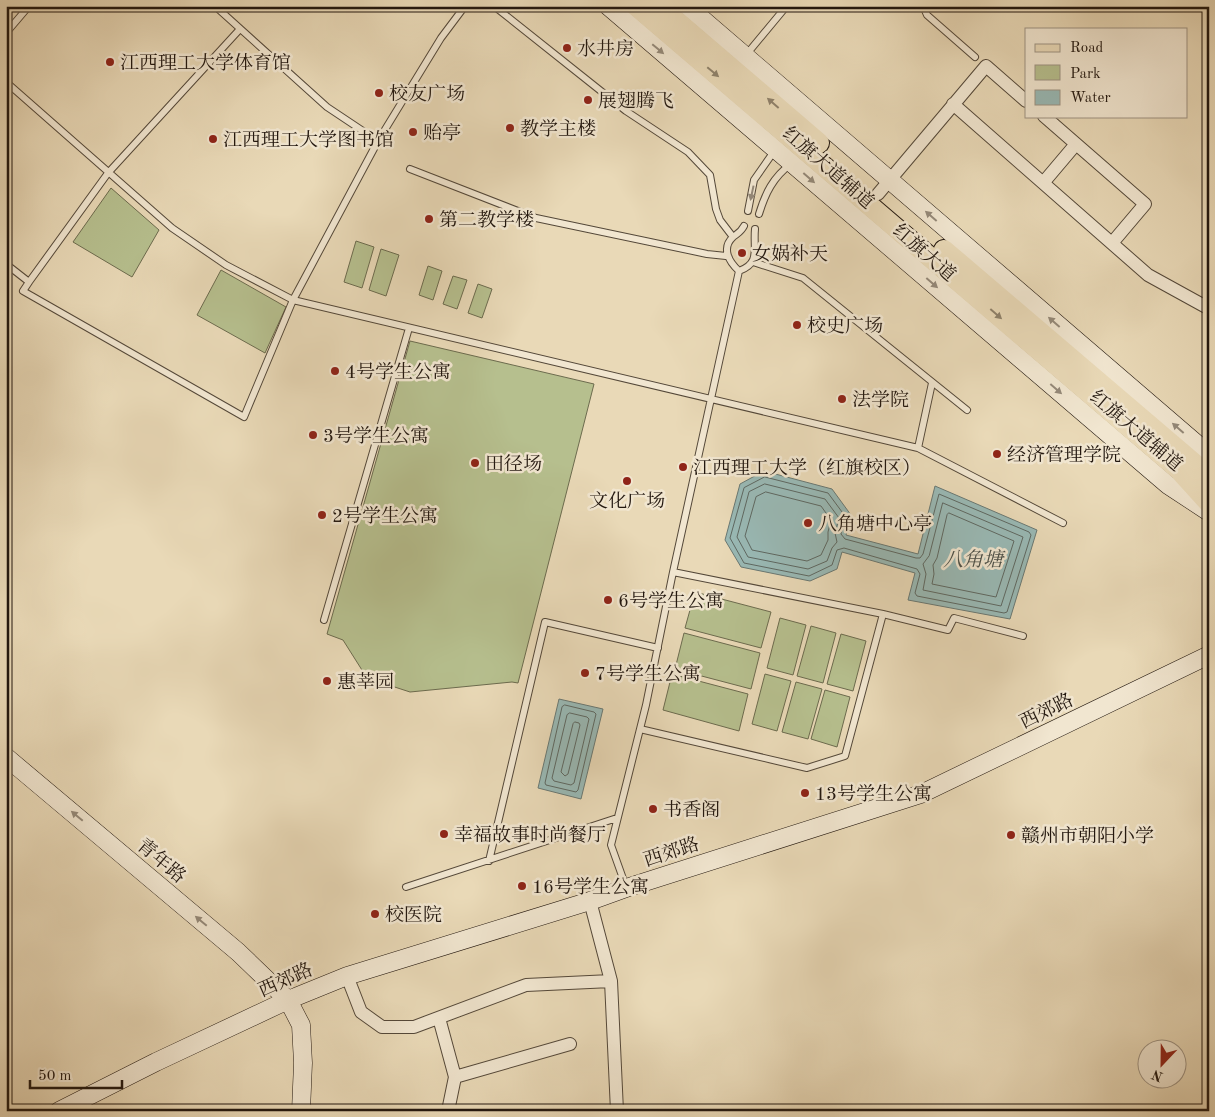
<svg xmlns="http://www.w3.org/2000/svg" width="1215" height="1117" font-family="'Old Standard TT','Noto Serif SC',serif">
	<style>
		.green { fill: #b6bf8e; stroke: #6c6b4e }
		.water { fill: #99b9b5; stroke: #697873 }
		.lines { fill: none; stroke-linecap: round; stroke-linejoin: round }
		.shore { stroke: #5e6862; stroke-width: 1 }
		.lane-casing { stroke: #544839; stroke-width: 8 }
		.street-casing { stroke: #544839; stroke-width: 14 }
		.secondary-casing { stroke: #22170f; stroke-width: 19 }
		.primary-casing { stroke: #22170f; stroke-width: 22 }
		.lane { stroke: #f1e6d0; stroke-width: 6 }
		.street { stroke: #f1e6d0; stroke-width: 12 }
		.secondary { stroke: #f1e6d0; stroke-width: 18 }
		.primary { stroke: #e9d9b7; stroke-width: 20 }
		.oneway { fill: #948979 }
		.oneway2 { fill: #8f826b }
		.poi-dot { fill: #8f2418; stroke: #f1e6d0; stroke-width: 2 }
		.labels { text-anchor: middle; stroke-width: 5; stroke-linejoin: round; paint-order: stroke }
		.poi-label { font-size: 19px; fill: #22170f; stroke: #f1e6d0; text-anchor: start }
		.street-label { font-size: 19px; fill: #22170f; stroke: #f1e6d0 }
		.water-label { font-size: 20px; font-style: italic; fill: #4c5049; stroke: #f1e6d0 }
	</style>
	<rect width="100%" height="100%" fill="#e9d9b7"/>
	<filter id="stains"><feTurbulence type="fractalNoise" baseFrequency=".004" numOctaves="4"/><feColorMatrix values="0 0 0 0 .2 0 0 0 0 .09 0 0 0 0 .02 0 0 0 .5 -.17"/></filter>
	<radialGradient id="worn" r=".72"><stop offset=".6" stop-color="#630" stop-opacity="0"/><stop offset="1" stop-color="#630" stop-opacity=".3"/></radialGradient>
	<!-- green -->
	<path class="green" d="M 111,188 L 159,230 L 132,277 L 73,242 Z
		M 356,241 L 374,247 L 362,288 L 344,282 Z
		M 381,249 L 399,255 L 386,296 L 369,290 Z
		M 428,266 L 442,271 L 433,300 L 419,295 Z
		M 221,270 L 286,307 L 265,353 L 197,315 Z
		M 453,276 L 467,280 L 457,309 L 443,304 Z
		M 478,284 L 492,289 L 482,318 L 468,313 Z
		M 410,341 L 594,384 L 518,683 L 512,682 L 410,692 L 367,678 L 343,640 L 327,634 Z
		M 695,592 L 771,612 L 761,648 L 685,628 Z
		M 780,618 L 806,625 L 793,675 L 767,668 Z
		M 811,626 L 836,633 L 823,683 L 797,676 Z
		M 684,633 L 760,653 L 751,689 L 675,669 Z
		M 841,634 L 866,641 L 853,691 L 827,684 Z
		M 672,674 L 748,694 L 739,731 L 663,710 Z
		M 765,674 L 791,681 L 777,731 L 752,724 Z
		M 796,682 L 822,689 L 808,739 L 782,732 Z
		M 825,690 L 850,697 L 837,747 L 811,739 Z"/>
	<!-- water -->
	<path class="water" d="M 764,471 L 832,489 L 851,515 L 846,535 L 918,554 L 935,486 L 1037,530 L 1010,619 L 908,600 L 915,573 L 842,552 L 837,569 L 810,581 L 741,567 L 725,540 L 740,484 Z
		M 559,699 L 603,709 L 581,799 L 538,788 Z"/>
	<g class="lines">
		<!-- shore -->
		<path class="shore" d="M 765,477 L 828,493 L 845,516 L 841,534 L 845,539 L 916,558 L 920,558 L 923,554 L 939,494 L 1029,532 L 1031,535 L 1007,612 L 1004,613 L 917,596 L 915,593 L 920,574 L 917,569 L 844,548 L 837,550 L 832,565 L 809,576 L 744,563 L 730,538 L 744,488 Z
			M 765,484 L 825,499 L 839,518 L 835,533 L 837,542 L 832,548 L 827,561 L 808,569 L 748,557 L 737,537 L 749,492 Z
			M 766,492 L 821,506 L 831,520 L 828,532 L 828,540 L 821,555 L 807,561 L 752,550 L 745,536 L 756,497 Z
			M 943,503 L 1023,537 L 1001,606 L 923,590 L 926,574 L 923,564 L 929,556 Z
			M 949,513 L 1014,541 L 996,597 L 932,584 L 934,574 L 933,565 L 937,558 L 947,515 Z
			M 565,705 L 594,712 L 596,714 L 578,790 L 576,792 L 546,785 L 545,783 L 562,707 Z
			M 570,713 L 587,717 L 589,719 L 574,783 L 571,785 L 554,781 L 552,778 L 567,715 Z
			M 575,722 L 579,723 L 580,725 L 568,774 L 565,776 L 561,772 L 573,724 Z"/>
		<defs>
			<path id="lane" d="M 215,6 L 327,107 L 378,141
				M 494,6 L 626,111 L 688,152 L 710,175 L 716,209 L 720,220 L 733,237
				M 923,6 L 927,15 L 975,57
				M 6,33 L 29,6
				M 746,55 L 785,8
				M 6,82 L 172,228 L 226,265 L 293,300 L 918,448 L 1063,523
				M 410,169 L 536,218 L 707,254 L 726,256
				M 748,211 L 754,180 L 775,150
				M 759,214 C 765,194 773,177 791,164
				M 753,262 L 803,278 L 967,410
				M 6,264 L 29,282 L 23,291 L 244,417 L 293,300 L 378,141 L 441,38 L 465,6
				M 739,271 C 729,262 721,248 733,237 C 738,233 741,232 744,226
				M 739,271 C 761,263 753,249 755,229
				M 29,282 L 108,173 L 240,29
				M 918,448 L 932,383
				M 673,572 L 883,614 L 948,630 L 954,618 L 1023,636
				M 324,620 L 409,328
				M 640,729 L 807,768 L 845,756 L 883,614
				M 489,861 L 545,622 L 658,648
				M 406,887 L 617,818
				M 626,887 L 611,845 L 646,705 L 673,572 L 739,271"/>
			<path id="street" d="M 953,104 L 1148,275 L 1208,308
				M 1044,116 L 1145,204 L 1112,243
				M 1043,183 L 1076,144
				M 878,194 L 986,66 L 1026,101
				M 590,901 L 611,981 L 617,1111
				M 347,976 L 361,1012 L 382,1027 L 414,1027 L 526,985 L 611,981
				M 439,1018 L 455,1077 L 448,1111
				M 455,1077 L 570,1044"/>
			<path id="secondary" d="M 608,6 L 1168,485 L 1209,512
				M 687,6 L 1198,445 L 1209,464
				M 6,757 L 238,952 L 288,1000 L 301,1025 L 303,1063 L 301,1111
				M 59,1111 L 156,1062 L 288,1000 L 347,976 L 590,901 L 626,888 L 921,794 L 1209,655"/>
			<path id="primary" d="M 636,6 L 1180,471 L 1209,503
				M 659,6 L 819,143
				M 944,250 L 1209,476"/>
		</defs>
		<!-- lane casing -->
		<use href="#lane" class="lane-casing"/>
		<!-- street casing -->
		<use href="#street" class="street-casing"/>
		<!-- secondary casing -->
		<use href="#secondary" class="secondary-casing"/>
		<!-- primary casing -->
		<use href="#primary" class="primary-casing"/>
		<!-- lane -->
		<use href="#lane" class="lane"/>
		<!-- street -->
		<use href="#street" class="street"/>
		<!-- secondary -->
		<use href="#secondary" class="secondary"/>
		<!-- primary -->
		<use href="#primary" class="primary"/>
	</g>
	<!-- one-way arrows -->
	<defs><path id="oneway-solid" d="M-6-.8H1V-3.2L6.5 0L1 3.2V.8H-6Z" transform="scale(1.25)"/></defs>
	<g class="oneway">
		<use href="#oneway-solid" transform="translate(658 49) rotate(40)"/>
		<use href="#oneway-solid" transform="translate(809 178) rotate(41)"/>
		<use href="#oneway-solid" transform="translate(752 193) rotate(102)"/>
		<use href="#oneway-solid" transform="translate(931 216) rotate(-139)"/>
		<use href="#oneway-solid" transform="translate(932 283) rotate(41)"/>
		<use href="#oneway-solid" transform="translate(1054 322) rotate(-139)"/>
		<use href="#oneway-solid" transform="translate(1056 389) rotate(41)"/>
		<use href="#oneway-solid" transform="translate(1178 428) rotate(-139)"/>
		<use href="#oneway-solid" transform="translate(77 816) rotate(-140)"/>
		<use href="#oneway-solid" transform="translate(201 921) rotate(-140)"/>
	</g>
	<g class="oneway2">
		<use href="#oneway-solid" transform="translate(713 72) rotate(40)"/>
		<use href="#oneway-solid" transform="translate(773 103) rotate(-139)"/>
		<use href="#oneway-solid" transform="translate(996 314) rotate(41)"/>
	</g>
	<!-- markers -->
	<g class="poi-dot">
		<circle cx="567" cy="48" r="5"/>
		<circle cx="110" cy="62" r="5"/>
		<circle cx="379" cy="93" r="5"/>
		<circle cx="588" cy="100" r="5"/>
		<circle cx="510" cy="128" r="5"/>
		<circle cx="413" cy="132" r="5"/>
		<circle cx="213" cy="139" r="5"/>
		<circle cx="429" cy="219" r="5"/>
		<circle cx="742" cy="253" r="5"/>
		<circle cx="797" cy="325" r="5"/>
		<circle cx="335" cy="371" r="5"/>
		<circle cx="842" cy="399" r="5"/>
		<circle cx="313" cy="435" r="5"/>
		<circle cx="997" cy="454" r="5"/>
		<circle cx="475" cy="463" r="5"/>
		<circle cx="683" cy="467" r="5"/>
		<circle cx="627" cy="481" r="5"/>
		<circle cx="322" cy="515" r="5"/>
		<circle cx="808" cy="523" r="5"/>
		<circle cx="608" cy="600" r="5"/>
		<circle cx="585" cy="673" r="5"/>
		<circle cx="327" cy="681" r="5"/>
		<circle cx="805" cy="793" r="5"/>
		<circle cx="653" cy="809" r="5"/>
		<circle cx="444" cy="834" r="5"/>
		<circle cx="1011" cy="835" r="5"/>
		<circle cx="522" cy="886" r="5"/>
		<circle cx="375" cy="914" r="5"/>
	</g>
	<g class="labels">
		<!-- poi labels -->
		<g class="poi-label">
			<text x="577" y="55">水井房</text>
			<text x="120" y="69">江西理工大学体育馆</text>
			<text x="389" y="100">校友广场</text>
			<text x="598" y="107">展翅腾飞</text>
			<text x="520" y="135">教学主楼</text>
			<text x="423" y="139">贻亭</text>
			<text x="223" y="146">江西理工大学图书馆</text>
			<text x="439" y="226">第二教学楼</text>
			<text x="752" y="260">女娲补天</text>
			<text x="807" y="332">校史广场</text>
			<text x="345" y="378">4号学生公寓</text>
			<text x="852" y="406">法学院</text>
			<text x="323" y="442">3号学生公寓</text>
			<text x="1007" y="461">经济管理学院</text>
			<text x="485" y="470">田径场</text>
			<text x="693" y="474">江西理工大学（红旗校区）</text>
			<text x="627" y="507" text-anchor="middle">文化广场</text>
			<text x="332" y="522">2号学生公寓</text>
			<text x="818" y="530">八角塘中心亭</text>
			<text x="618" y="607">6号学生公寓</text>
			<text x="595" y="680">7号学生公寓</text>
			<text x="337" y="688">惠莘园</text>
			<text x="815" y="800">13号学生公寓</text>
			<text x="663" y="816">书香阁</text>
			<text x="454" y="841">幸福故事时尚餐厅</text>
			<text x="1021" y="842">赣州市朝阳小学</text>
			<text x="532" y="893">16号学生公寓</text>
			<text x="385" y="921">校医院</text>
		</g>
		<!-- street labels -->
		<g class="street-label">
			<text transform="translate(829 167) rotate(41)" y="7">红旗大道辅道</text>
			<text transform="translate(925 252) rotate(41)" y="7">红旗大道</text>
			<text transform="translate(1137 430) rotate(40)" y="7">红旗大道辅道</text>
			<text transform="translate(1046 710) rotate(-26)" y="7">西郊路</text>
			<text transform="translate(671 851) rotate(-18)" y="7">西郊路</text>
			<text transform="translate(162 860) rotate(40)" y="7">青年路</text>
			<text transform="translate(285 979) rotate(-24)" y="7">西郊路</text>
		</g>
		<!-- water labels -->
		<g class="water-label">
			<text x="973" y="566">八角塘</text>
		</g>
	</g>
	<!-- margin -->
	<rect width="1215" height="1117" fill="none" stroke="#e9d9b7" stroke-width="25"/>
	<rect x="8" y="8" width="1200" height="1102" fill="none" stroke="#22170f" stroke-width="2.5"/>
	<rect x="12" y="12" width="1190" height="1092" fill="none" stroke="#22170f"/>
	<!-- legend -->
	<rect x="1025" y="28" width="162" height="90" fill="#f1e6d0" stroke="#9e9383"/>
	<rect x="1035" y="44" width="25" height="8" fill="#e9d9b7" stroke="#9e9383"/>
	<text x="1070" y="52" font-size="15" fill="#22170f">Road</text>
	<rect x="1035" y="65" width="25" height="15" fill="#b6bf8e" stroke="#9e9383"/>
	<text x="1070" y="78" font-size="15" fill="#22170f">Park</text>
	<rect x="1035" y="90" width="25" height="15" fill="#99b9b5" stroke="#9e9383"/>
	<text x="1070" y="102" font-size="15" fill="#22170f">Water</text>
	<!-- north arrow -->
	<g transform="translate(1162 1064) rotate(202)"><circle r="24" fill="#f1e6d0" stroke="#9e9383"/>
	<path d="M0-4L9 19L0 12L-9 19Z" fill="#8f2418"/>
	<text y="-8" font-size="14" font-weight="bold" text-anchor="middle" fill="#22170f">N</text>
	</g>
	<!-- scale -->
	<path d="M30 1080v8h92v-8" fill="none" stroke="#22170f" stroke-width="2.5"/>
	<text x="38" y="1080" font-size="15" fill="#22170f" stroke="#f1e6d0" stroke-width="4" paint-order="stroke">50 m</text>
	<rect width="100%" height="100%" filter="url(#stains)"/>
	<rect width="100%" height="100%" fill="url(#worn)"/>
</svg>
